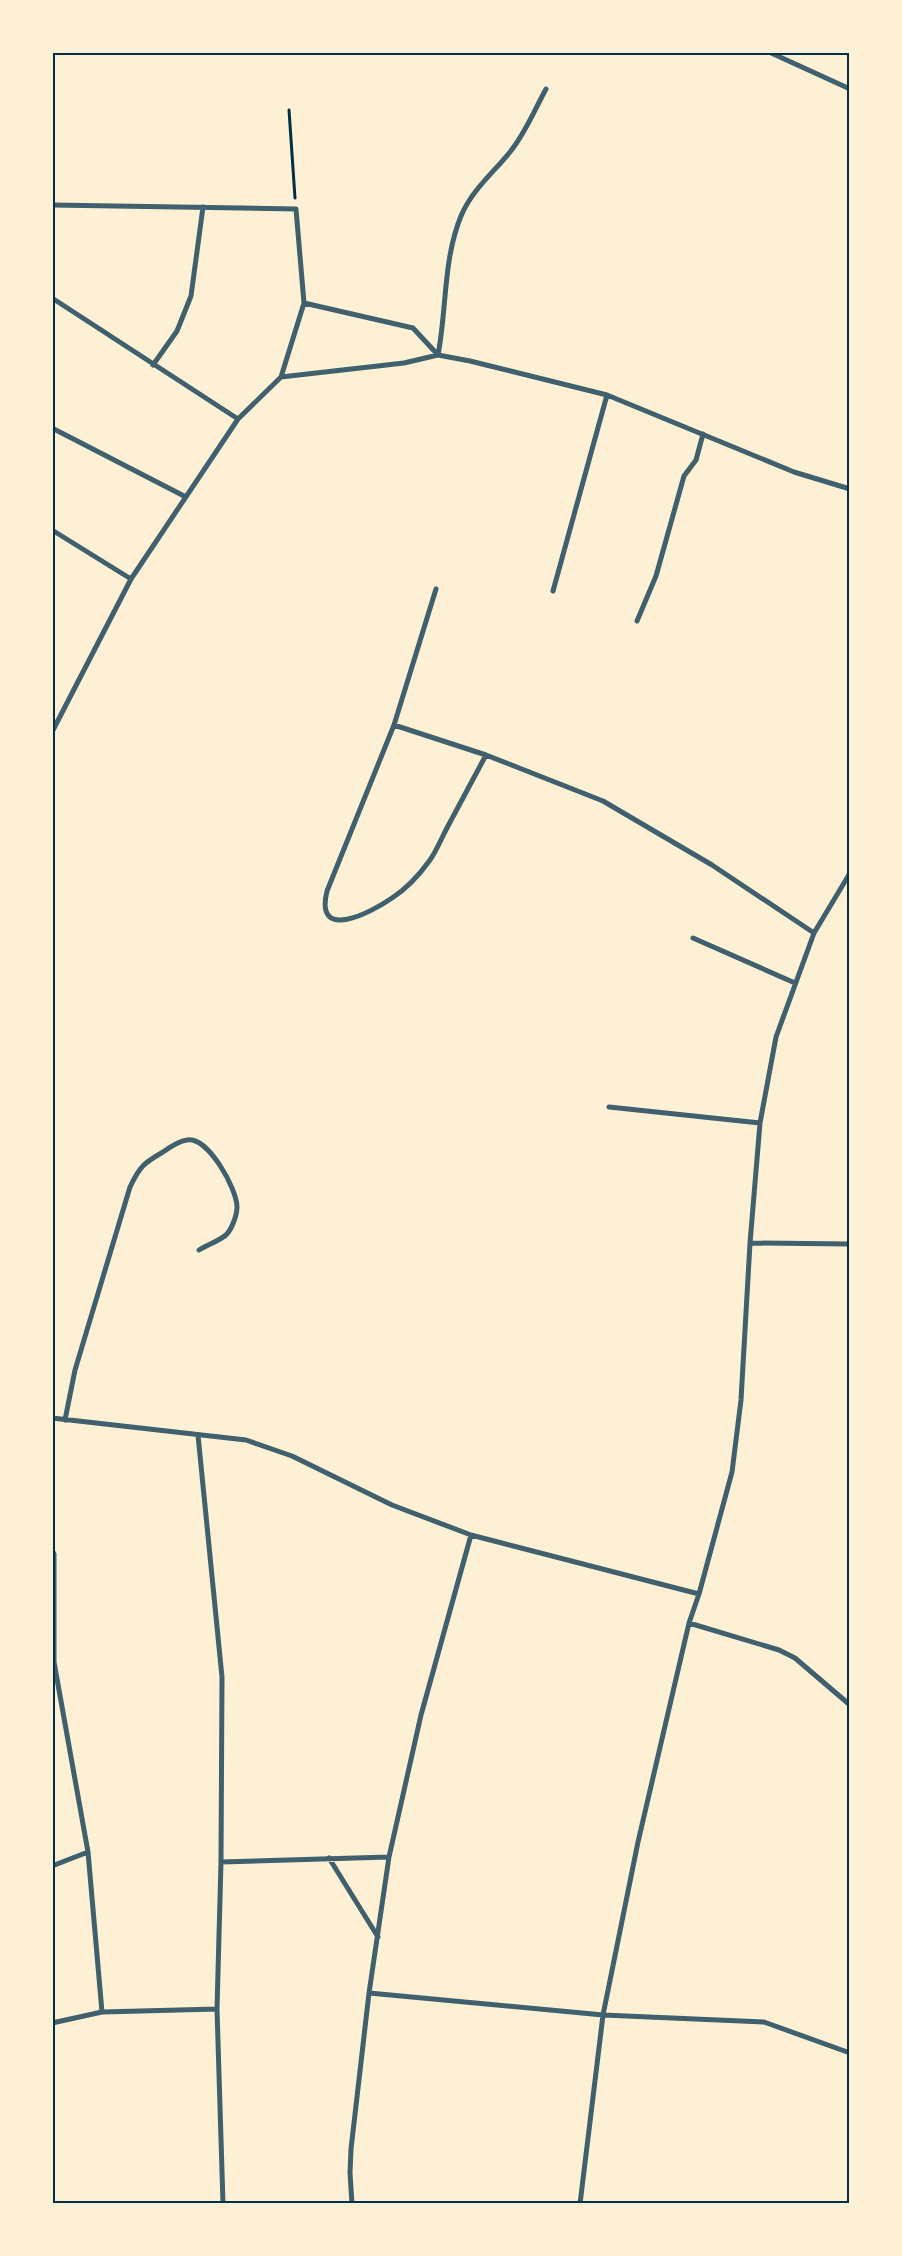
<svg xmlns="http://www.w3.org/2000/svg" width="902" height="2256" font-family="'Sofia Sans Condensed',sans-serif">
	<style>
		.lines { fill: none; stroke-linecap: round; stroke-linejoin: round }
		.path { stroke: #003049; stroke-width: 3 }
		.minor { stroke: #3f606c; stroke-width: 5 }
		.neatline { fill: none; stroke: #003049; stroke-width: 2 }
	</style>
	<rect width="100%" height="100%" fill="#fdf0d5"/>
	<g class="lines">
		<!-- path -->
		<path class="path" d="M 289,110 L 295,198"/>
		<!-- minor -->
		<path class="minor" d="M 769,52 L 850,89
			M 52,205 L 296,209 L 304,303 L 281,377 L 238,419 L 131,579 L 52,732
			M 52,298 L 238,419
			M 304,303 L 413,328 L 438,355
			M 438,355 C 447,308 443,260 461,216 C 472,190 493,173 510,152 C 525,134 535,109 546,89
			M 153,365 L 177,331 L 191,296 L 203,207
			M 281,377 L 404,363 L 438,355 L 470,361 L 607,395 L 794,472 L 850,489
			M 52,428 L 186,497
			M 52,530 L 131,579
			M 436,589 L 394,725 L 327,891 C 314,943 372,912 392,898 C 406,889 420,874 430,860 C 437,850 442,837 448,826 C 461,802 473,779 486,755
			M 553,591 L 607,395
			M 637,621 L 656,576 L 684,476 L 696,460 L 703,434
			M 394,725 L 486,755 L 603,801 L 712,865 L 814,933
			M 693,938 L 795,983
			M 609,1107 L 760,1123
			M 750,1243 L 850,1244
			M 52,1418 L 246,1440 L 292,1456 L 392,1505 L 471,1535 L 699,1594
			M 65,1420 L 75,1370 L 130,1187 C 140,1166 144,1163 163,1152 C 170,1147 179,1141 187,1140 C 208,1136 237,1189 237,1207 C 237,1215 232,1229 226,1235 C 219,1241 207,1245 199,1250
			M 198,1435 L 222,1677 L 221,1862 L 217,2009 L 223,2204
			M 52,1550 L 54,1554 L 54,1662 L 88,1852 L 102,2012
			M 689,1623 L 779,1650 L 795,1658 L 850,1705
			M 329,1858 L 378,1937
			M 221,1862 L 389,1857
			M 52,1866 L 88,1852
			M 369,1993 L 603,2015 L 764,2022 L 850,2053
			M 52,2023 L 102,2012 L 217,2009
			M 352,2204 L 350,2173 L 351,2149 L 369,1993 L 389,1857 L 421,1715 L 471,1535
			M 580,2204 L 603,2015 L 638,1842 L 689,1623 L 699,1594 L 732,1472 L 741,1400 L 750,1243 L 760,1123 L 776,1037 L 814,933 L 850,873"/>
	</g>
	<!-- border -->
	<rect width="902" height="2256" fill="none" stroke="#fdf0d5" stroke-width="108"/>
	<rect x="54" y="54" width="794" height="2148" class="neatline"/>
</svg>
